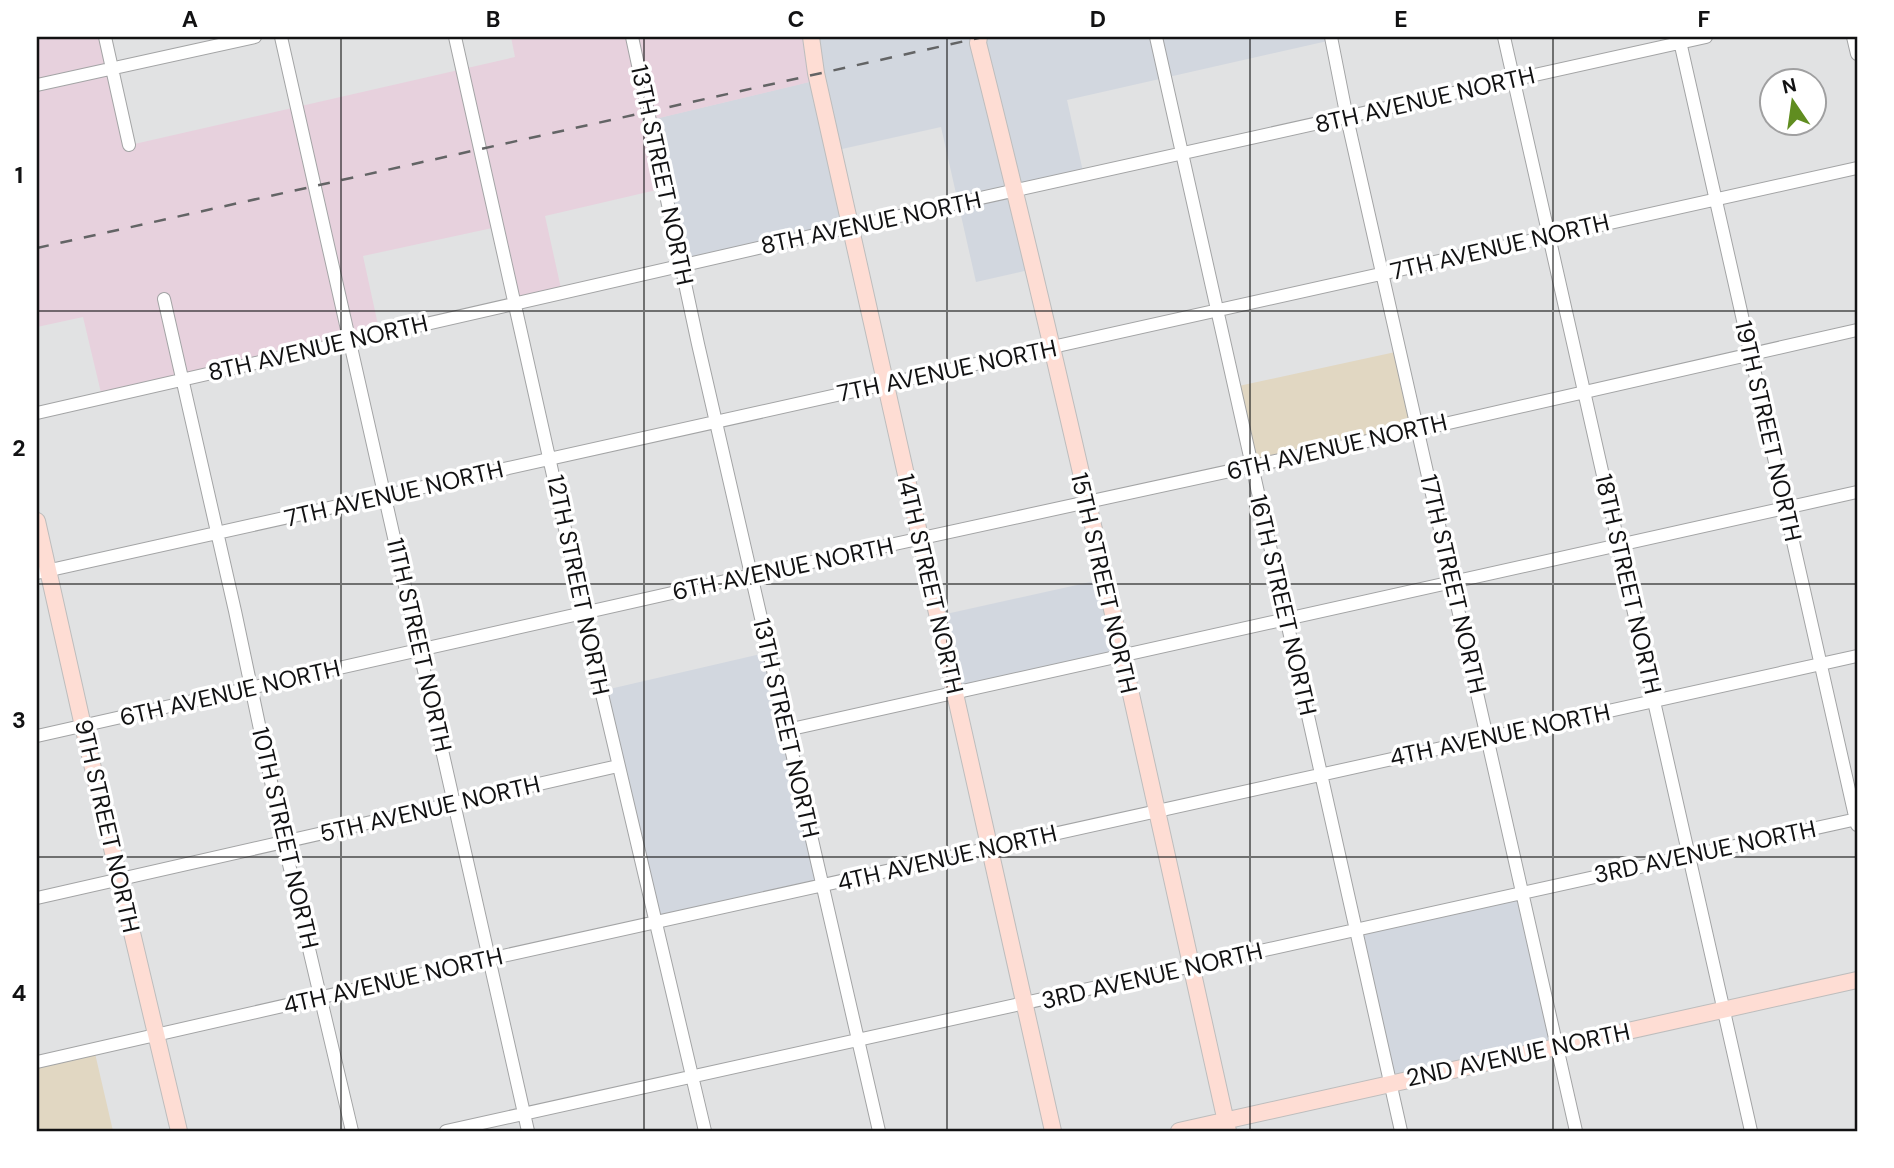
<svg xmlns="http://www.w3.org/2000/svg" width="1894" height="1168" font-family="'DM Sans',sans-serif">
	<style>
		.built { fill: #d2d7df }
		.industrial { fill: #e7d1dd }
		.education { fill: #e1d7c2 }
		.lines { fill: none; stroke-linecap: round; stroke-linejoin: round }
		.minor-casing { stroke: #a3a4a5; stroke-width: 14 }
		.major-casing { stroke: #bdbdbd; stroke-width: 18 }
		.minor { stroke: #fff; stroke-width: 12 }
		.major { stroke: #feddd4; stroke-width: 16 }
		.rail { stroke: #636465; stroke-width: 2.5; stroke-dasharray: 12 12; stroke-linecap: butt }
		.grid { fill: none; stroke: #121213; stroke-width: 2; stroke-opacity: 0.55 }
		.labels { text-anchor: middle; stroke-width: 7; stroke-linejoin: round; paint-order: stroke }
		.street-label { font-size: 24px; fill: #121213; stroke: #fff }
		.neatline { fill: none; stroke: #121213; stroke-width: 2.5 }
		.grid-label { font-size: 23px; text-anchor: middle; font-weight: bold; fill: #121213 }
	</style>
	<rect width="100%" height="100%" fill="#e1e2e3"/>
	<!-- built -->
	<path class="built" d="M 811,37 L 1331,37 L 1332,40 L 1067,100 L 1084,176 L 1016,192 L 1033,269 L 976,282 L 941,127 L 833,151 L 850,227 L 681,266 L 650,120 L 817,80 Z
		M 1104,579 L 1121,656 L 954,693 L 937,616 Z
		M 769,652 L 822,886 L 655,923 L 601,691 Z
		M 1523,893 L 1557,1047 L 1390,1084 L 1356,930 Z"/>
	<!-- industrial -->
	<path class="industrial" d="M 37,37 L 105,37 L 130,145 L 515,57 L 511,37 L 811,37 L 818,80 L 651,120 L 665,188 L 545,216 L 562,293 L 514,305 L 497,227 L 363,256 L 380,334 L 102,397 L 83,317 L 37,327 Z"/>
	<!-- education -->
	<path class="education" d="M 1400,351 L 1418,430 L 1252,466 L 1234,387 Z
		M 94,1049 L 113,1131 L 37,1131 L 37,1062 Z"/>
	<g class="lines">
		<defs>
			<path id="minor" d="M 105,37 L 129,145
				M 281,37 L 528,1131
				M 455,37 L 601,690 L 705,1131
				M 632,37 L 698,344 L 879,1131
				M 1156,37 L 1401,1131
				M 1331,37 L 1347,118 L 1576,1131
				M 1504,37 L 1751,1131
				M 1679,37 L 1857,825
				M 1853,37 L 1857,54
				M 37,85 L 255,37
				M 164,299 L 235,611 L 284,843 L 352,1131
				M 37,413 L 850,227 L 1706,37
				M 37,573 L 1857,168
				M 787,730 L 1857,492
				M 37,736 L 752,575 L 1418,430 L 1857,330
				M 37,898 L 618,766
				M 37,1062 L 489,959 L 1857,656
				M 446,1131 L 1857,819"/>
			<path id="major" d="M 811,37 L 816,73 L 1053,1131
				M 979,37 L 978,43 C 1069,403 1147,768 1228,1131
				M 37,521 L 83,726 L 179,1131
				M 1179,1131 L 1857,980"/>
		</defs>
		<!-- minor casing -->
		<use href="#minor" class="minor-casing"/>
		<!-- major casing -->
		<use href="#major" class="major-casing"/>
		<!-- minor -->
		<use href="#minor" class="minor"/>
		<!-- major -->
		<use href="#major" class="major"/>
		<!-- rail -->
		<path class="rail" d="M 37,248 L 983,37"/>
	</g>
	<!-- grid -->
	<path class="grid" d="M 341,37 L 341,1131M 644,37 L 644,1131M 947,37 L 947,1131M 1250,37 L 1250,1131M 1553,37 L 1553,1131M 37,311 L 1857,311M 37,584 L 1857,584M 37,857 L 1857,857"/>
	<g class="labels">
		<!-- street labels -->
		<g class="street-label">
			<text transform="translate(1425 100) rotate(-13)" y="8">8TH AVENUE NORTH</text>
			<text transform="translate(662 175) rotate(78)" y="8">13TH STREET NORTH</text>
			<text transform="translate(871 223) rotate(-12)" y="8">8TH AVENUE NORTH</text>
			<text transform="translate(1500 247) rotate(-13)" y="8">7TH AVENUE NORTH</text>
			<text transform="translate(318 348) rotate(-13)" y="8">8TH AVENUE NORTH</text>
			<text transform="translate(947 371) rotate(-12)" y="8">7TH AVENUE NORTH</text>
			<text transform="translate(1768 431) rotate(77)" y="8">19TH STREET NORTH</text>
			<text transform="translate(1337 447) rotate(-13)" y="8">6TH AVENUE NORTH</text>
			<text transform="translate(394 494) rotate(-13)" y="8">7TH AVENUE NORTH</text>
			<text transform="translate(783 569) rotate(-12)" y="8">6TH AVENUE NORTH</text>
			<text transform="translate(1104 583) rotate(77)" y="8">15TH STREET NORTH</text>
			<text transform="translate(930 584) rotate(77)" y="8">14TH STREET NORTH</text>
			<text transform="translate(1453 584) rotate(77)" y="8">17TH STREET NORTH</text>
			<text transform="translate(1628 584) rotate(77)" y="8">18TH STREET NORTH</text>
			<text transform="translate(578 585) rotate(78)" y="8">12TH STREET NORTH</text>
			<text transform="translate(1283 605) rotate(77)" y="8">16TH STREET NORTH</text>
			<text transform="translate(419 645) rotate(77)" y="8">11TH STREET NORTH</text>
			<text transform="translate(230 693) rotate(-13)" y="8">6TH AVENUE NORTH</text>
			<text transform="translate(786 728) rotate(77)" y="8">13TH STREET NORTH</text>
			<text transform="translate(1500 735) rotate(-12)" y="8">4TH AVENUE NORTH</text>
			<text transform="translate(430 809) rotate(-13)" y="8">5TH AVENUE NORTH</text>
			<text transform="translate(107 826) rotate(77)" y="8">9TH STREET NORTH</text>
			<text transform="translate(285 838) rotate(77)" y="8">10TH STREET NORTH</text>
			<text transform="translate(1705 852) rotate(-12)" y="8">3RD AVENUE NORTH</text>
			<text transform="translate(947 858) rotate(-13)" y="8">4TH AVENUE NORTH</text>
			<text transform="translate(1152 976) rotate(-13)" y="8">3RD AVENUE NORTH</text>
			<text transform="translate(393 981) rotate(-13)" y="8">4TH AVENUE NORTH</text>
			<text transform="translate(1518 1055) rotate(-12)" y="8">2ND AVENUE NORTH</text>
		</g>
	</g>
	<!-- border -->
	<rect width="1894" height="1168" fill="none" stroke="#ffffff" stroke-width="77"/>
	<!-- north arrow -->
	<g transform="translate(1793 102) rotate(347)"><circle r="33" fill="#ffffff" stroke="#a0a0a1" stroke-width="2"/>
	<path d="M0-5L12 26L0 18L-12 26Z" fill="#608d20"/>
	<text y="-10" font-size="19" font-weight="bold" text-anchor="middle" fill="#121213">N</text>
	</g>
	<rect x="38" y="38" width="1818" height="1092" class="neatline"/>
	<g class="grid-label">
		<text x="190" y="27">A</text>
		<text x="493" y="27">B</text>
		<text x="796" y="27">C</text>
		<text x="1098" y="27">D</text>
		<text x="1401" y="27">E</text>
		<text x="1704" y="27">F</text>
		<text x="19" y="183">1</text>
		<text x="19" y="456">2</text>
		<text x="19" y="728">3</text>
		<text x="19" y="1001">4</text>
	</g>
</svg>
